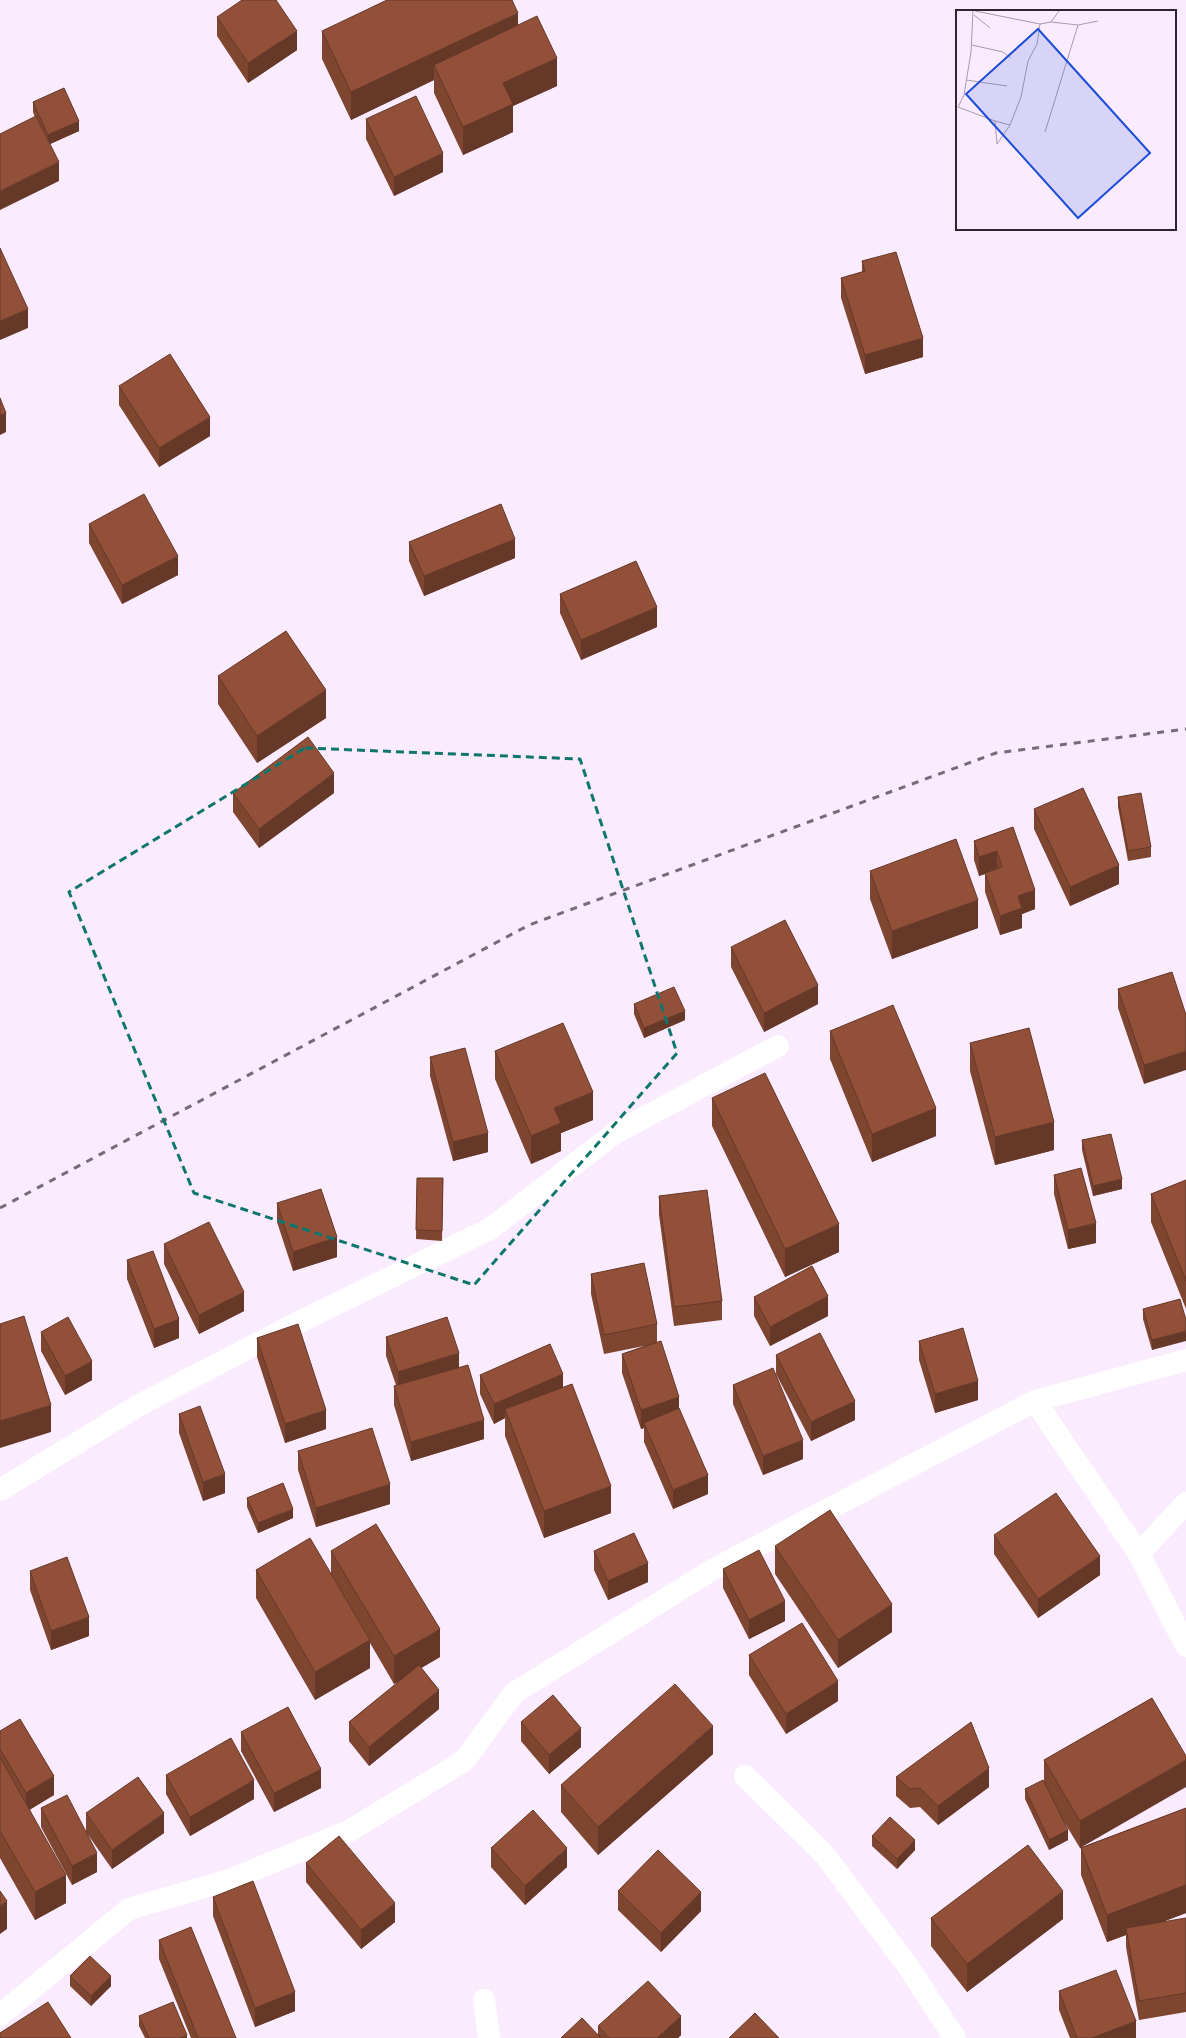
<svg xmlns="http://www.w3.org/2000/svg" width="1186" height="2038" font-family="'IBM Plex Sans',sans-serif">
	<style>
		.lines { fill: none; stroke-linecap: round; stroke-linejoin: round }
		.street { stroke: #fff; stroke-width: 22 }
		.rail { stroke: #756b79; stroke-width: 3; stroke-dasharray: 7 7; stroke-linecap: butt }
		.wall { fill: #7e4531 }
		.shaded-wall { fill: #663828 }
		.building { fill: #925039; stroke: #663828 }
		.marked { fill: none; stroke: #0f766e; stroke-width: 3; stroke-dasharray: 8 5; stroke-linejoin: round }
		.inset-road { fill: none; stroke: #a89cac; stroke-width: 1 }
		.view { fill: #1d4ed8; fill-opacity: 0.15; stroke: #1d4ed8; stroke-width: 2 }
		.inset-edge { fill: none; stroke: #2d2530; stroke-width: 2 }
	</style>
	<rect width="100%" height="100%" fill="#faebfe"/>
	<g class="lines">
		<!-- street -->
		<path class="street" d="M 1035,1401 L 1139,1554 L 1186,1503
			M 0,1490 L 141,1404 L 295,1324 L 490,1229 L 615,1133 L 778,1046
			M 1139,1554 L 1186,1646
			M 745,1776 L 825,1855 L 907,1965 L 955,2038
			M 484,2000 L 489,2038
			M 0,2015 L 129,1909 L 232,1879 L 349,1831 L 464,1761 L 514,1693 L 712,1570 L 1035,1401 L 1186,1360"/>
		<!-- rail -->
		<path class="rail" d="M 0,1208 L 529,925 L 996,753 L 1186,729"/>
	</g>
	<!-- wall -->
	<path class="wall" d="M 217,17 L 297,50 L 248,83 L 217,36 Z
		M 518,25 L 557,86 L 513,106 L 513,132 L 463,155 L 434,93 L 434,80 L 351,120 L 322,59 L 322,31 Z
		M 33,102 L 79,131 L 50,144 L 59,181 L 33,112 Z
		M 366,119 L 443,172 L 394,196 L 366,139 Z
		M 862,261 L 923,357 L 865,374 L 841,298 L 841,278 L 862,272 Z
		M 119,386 L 210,436 L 159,467 L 119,405 Z
		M 89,524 L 178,575 L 122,604 L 89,543 Z
		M 409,542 L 515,558 L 424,596 L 409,561 Z
		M 560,594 L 657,627 L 581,660 L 560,613 Z
		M 218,676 L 326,718 L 257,763 L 218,704 Z
		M 233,793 L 334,793 L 259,848 L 233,812 Z
		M 1118,797 L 1151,847 L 1151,857 L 1128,861 L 1118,807 Z
		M 1034,809 L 1119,884 L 1070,906 L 1034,829 Z
		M 1013,827 L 1035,909 L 1022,914 L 1022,928 L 1000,935 L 985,892 L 985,874 L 979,876 L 974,860 L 974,841 Z
		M 870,871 L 978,928 L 892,959 L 870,899 Z
		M 731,947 L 818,1004 L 764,1032 L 731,967 Z
		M 1172,972 L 1144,1084 L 1118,1008 L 1118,989 Z
		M 634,1004 L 685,1020 L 644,1038 L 634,1014 Z
		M 830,1031 L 936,1136 L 872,1162 L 830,1059 Z
		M 970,1043 L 1054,1150 L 995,1165 L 970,1071 Z
		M 495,1051 L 593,1120 L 561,1133 L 561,1151 L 531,1164 L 495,1079 Z
		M 430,1057 L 488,1152 L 453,1161 L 430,1076 Z
		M 712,1098 L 839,1252 L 785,1277 L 712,1126 Z
		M 1082,1140 L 1122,1189 L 1093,1196 L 1082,1150 Z
		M 1054,1175 L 1096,1243 L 1068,1249 L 1054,1194 Z
		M 417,1178 L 443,1178 L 442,1241 L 416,1239 Z
		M 1186,1180 L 1186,1309 L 1151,1222 L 1151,1194 Z
		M 659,1196 L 722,1301 L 722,1320 L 674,1326 L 659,1215 Z
		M 277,1203 L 337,1257 L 293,1271 L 277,1222 Z
		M 164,1244 L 244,1311 L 199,1334 L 164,1264 Z
		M 127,1260 L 179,1338 L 154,1348 L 127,1279 Z
		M 591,1274 L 657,1324 L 657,1342 L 708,1494 L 673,1509 L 644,1442 L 644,1428 L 641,1429 L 622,1373 L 622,1354 L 644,1346 L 604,1354 L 591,1294 Z
		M 754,1297 L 828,1316 L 770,1346 L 754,1316 Z
		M 1143,1309 L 1186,1320 L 1152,1350 L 1143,1319 Z
		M 41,1332 L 92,1380 L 65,1395 L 41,1351 Z
		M 386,1337 L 459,1367 L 484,1439 L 411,1461 L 394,1405 L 394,1386 L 396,1385 L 386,1356 Z
		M 257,1338 L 326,1429 L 285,1443 L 257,1357 Z
		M 919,1341 L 978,1400 L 935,1413 L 919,1360 Z
		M 776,1355 L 855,1420 L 811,1441 L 776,1374 Z
		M 480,1375 L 563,1387 L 611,1513 L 544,1538 L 505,1436 L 505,1418 L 494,1424 L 480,1394 Z
		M 733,1385 L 803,1459 L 763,1475 L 733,1404 Z
		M 179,1414 L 225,1493 L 203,1501 L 179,1433 Z
		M 298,1451 L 390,1504 L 316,1527 L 298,1470 Z
		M 247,1498 L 293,1518 L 258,1533 L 247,1507 Z
		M 994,1535 L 1100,1575 L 1038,1618 L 994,1554 Z
		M 775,1546 L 892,1632 L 838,1668 L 775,1574 Z
		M 331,1551 L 440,1657 L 421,1668 L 439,1709 L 369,1766 L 349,1741 L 349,1722 L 403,1679 L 394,1684 L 370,1643 L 370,1668 L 315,1700 L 256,1598 L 256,1570 L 331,1574 Z
		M 594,1551 L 648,1582 L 608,1600 L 594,1570 Z
		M 723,1569 L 785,1621 L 749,1639 L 723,1588 Z
		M 30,1571 L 89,1636 L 51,1650 L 30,1590 Z
		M 749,1655 L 838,1701 L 786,1734 L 749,1675 Z
		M 1152,1698 L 1082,1847 L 1186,1808 L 1186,1913 L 1160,1923 L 1186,1918 L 1186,2012 L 1139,2020 L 1126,1947 L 1126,1935 L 1107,1942 L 1081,1875 L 1081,1848 L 1080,1848 L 1063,1820 L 1068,1840 L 1049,1850 L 1025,1799 L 1025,1789 L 1044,1782 L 1044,1760 Z
		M 521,1722 L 581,1747 L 549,1774 L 521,1741 Z
		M 0,1731 L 54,1795 L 29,1810 L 66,1903 L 35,1920 L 0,1858 Z
		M 241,1732 L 321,1788 L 274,1812 L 241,1751 Z
		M 713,1754 L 598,1855 L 561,1812 L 561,1785 Z
		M 166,1775 L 254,1799 L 190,1836 L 166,1794 Z
		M 896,1777 L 989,1787 L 938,1825 L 920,1807 L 910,1808 L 896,1796 Z
		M 41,1808 L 86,1832 L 86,1813 L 164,1833 L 112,1869 L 86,1832 L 97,1872 L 72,1885 L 41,1827 Z
		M 872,1836 L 915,1850 L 897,1869 L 872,1846 Z
		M 491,1848 L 567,1867 L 525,1905 L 491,1867 Z
		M 306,1863 L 395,1922 L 361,1949 L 306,1882 Z
		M 618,1891 L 701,1911 L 661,1952 L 618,1910 Z
		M 213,1897 L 295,2011 L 255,2027 L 213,1916 Z
		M 931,1918 L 1063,1919 L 967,1992 L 931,1946 Z
		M 159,1940 L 236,2038 L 191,2038 L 159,1959 Z
		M 70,1976 L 111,1986 L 91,2006 L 70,1986 Z
		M 1059,1991 L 1136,2038 L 1070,2038 L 1059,2010 Z
		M 139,2016 L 187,2038 L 145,2038 L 139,2026 Z
		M 598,2026 L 681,2035 L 678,2038 L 561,2038 L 598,2035 Z"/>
	<!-- shaded-wall -->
	<path class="shaded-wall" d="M 518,13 L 518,41 L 434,65 L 434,80 L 351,120 L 351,92 Z
		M 297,31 L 297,50 L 248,83 L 248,63 Z
		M 557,58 L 557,86 L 513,106 L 513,132 L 463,155 L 463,127 L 503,83 Z
		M 79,121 L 79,131 L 48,145 L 48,135 Z
		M 443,153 L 443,172 L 394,196 L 394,177 Z
		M 59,162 L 59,181 L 0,210 L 0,191 Z
		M 28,309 L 28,328 L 0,340 L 0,321 Z
		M 923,338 L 923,357 L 865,374 L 865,355 Z
		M 6,413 L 6,432 L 0,435 L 0,415 Z
		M 210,417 L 210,436 L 159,467 L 159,448 Z
		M 515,539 L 515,558 L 424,596 L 424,576 Z
		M 178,556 L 178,575 L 122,604 L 122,585 Z
		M 657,607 L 657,627 L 581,660 L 581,640 Z
		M 326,690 L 326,718 L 257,763 L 257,736 Z
		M 334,773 L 334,793 L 259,848 L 259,829 Z
		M 997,851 L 997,870 L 979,876 L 979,857 Z
		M 1119,865 L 1119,884 L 1070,906 L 1070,887 Z
		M 1035,890 L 1035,909 L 1022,914 L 1022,928 L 1000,935 L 1000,916 L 1018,896 Z
		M 978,900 L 978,928 L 892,959 L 892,931 Z
		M 818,985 L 818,1004 L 764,1032 L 764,1013 Z
		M 685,1011 L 685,1020 L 644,1038 L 644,1028 Z
		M 1186,1051 L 1186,1070 L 1144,1084 L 1144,1065 Z
		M 593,1092 L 593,1120 L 561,1133 L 561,1151 L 531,1164 L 531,1136 L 554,1108 Z
		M 936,1108 L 936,1136 L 872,1162 L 872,1134 Z
		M 1054,1122 L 1054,1150 L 995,1165 L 995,1137 Z
		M 488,1133 L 488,1152 L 453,1161 L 453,1142 Z
		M 1122,1179 L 1122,1189 L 1093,1196 L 1093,1186 Z
		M 1096,1223 L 1096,1243 L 1068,1249 L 1068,1230 Z
		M 839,1224 L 839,1252 L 785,1277 L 785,1249 Z
		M 337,1237 L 337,1257 L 293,1271 L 293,1252 Z
		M 244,1292 L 244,1311 L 199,1334 L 199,1315 Z
		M 828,1296 L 828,1316 L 770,1346 L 770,1327 Z
		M 179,1319 L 179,1338 L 154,1348 L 154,1329 Z
		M 1186,1331 L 1186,1341 L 1152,1350 L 1152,1340 Z
		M 459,1353 L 459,1372 L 398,1391 L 398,1372 Z
		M 92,1361 L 92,1380 L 65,1395 L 65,1376 Z
		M 563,1374 L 563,1393 L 505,1409 L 505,1418 L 494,1424 L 494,1404 Z
		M 978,1381 L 978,1400 L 935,1413 L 935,1394 Z
		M 679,1397 L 679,1416 L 644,1423 L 644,1428 L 641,1429 L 641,1410 Z
		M 855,1401 L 855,1420 L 811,1441 L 811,1422 Z
		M 51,1405 L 51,1432 L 0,1448 L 0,1421 Z
		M 326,1410 L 326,1429 L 285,1443 L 285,1424 Z
		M 484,1420 L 484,1439 L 411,1461 L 411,1442 Z
		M 803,1440 L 803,1459 L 763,1475 L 763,1456 Z
		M 225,1474 L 225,1493 L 203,1501 L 203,1482 Z
		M 708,1475 L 708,1494 L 673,1509 L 673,1490 Z
		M 390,1484 L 390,1504 L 316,1527 L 316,1508 Z
		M 611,1486 L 611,1513 L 544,1538 L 544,1511 Z
		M 293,1509 L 293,1518 L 258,1533 L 258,1523 Z
		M 1100,1556 L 1100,1575 L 1038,1618 L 1038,1599 Z
		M 648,1563 L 648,1582 L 608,1600 L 608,1581 Z
		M 785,1601 L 785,1621 L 749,1639 L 749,1620 Z
		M 892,1604 L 892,1632 L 838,1668 L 838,1640 Z
		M 89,1617 L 89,1636 L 51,1650 L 51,1631 Z
		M 440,1629 L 440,1657 L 394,1684 L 394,1656 Z
		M 370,1640 L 370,1668 L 315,1700 L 315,1672 Z
		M 838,1681 L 838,1701 L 786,1734 L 786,1714 Z
		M 439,1690 L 439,1709 L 369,1766 L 369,1747 Z
		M 713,1726 L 713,1754 L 598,1855 L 598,1827 Z
		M 581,1728 L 581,1747 L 549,1774 L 549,1755 Z
		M 1186,1760 L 1186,1787 L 1080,1848 L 1080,1821 Z
		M 989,1768 L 989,1787 L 938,1825 L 938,1806 Z
		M 321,1769 L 321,1788 L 274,1812 L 274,1793 Z
		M 54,1776 L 54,1795 L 26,1812 L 26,1793 Z
		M 254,1780 L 254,1799 L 190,1836 L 190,1817 Z
		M 164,1813 L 164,1833 L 112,1869 L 112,1850 Z
		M 1068,1830 L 1068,1840 L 1049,1850 L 1049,1840 Z
		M 915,1840 L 915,1850 L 897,1869 L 897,1859 Z
		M 567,1848 L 567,1867 L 525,1905 L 525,1886 Z
		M 97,1853 L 97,1872 L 72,1885 L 72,1866 Z
		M 66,1875 L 66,1903 L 35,1920 L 35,1892 Z
		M 1186,1885 L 1186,1913 L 1127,1935 L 1126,1928 L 1126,1935 L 1107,1942 L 1107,1915 Z
		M 1063,1891 L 1063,1919 L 967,1992 L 967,1964 Z
		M 701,1892 L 701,1911 L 661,1952 L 661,1933 Z
		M 7,1901 L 7,1929 L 0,1934 L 0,1906 Z
		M 395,1903 L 395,1922 L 361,1949 L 361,1930 Z
		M 111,1976 L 111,1986 L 91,2006 L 91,1996 Z
		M 295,1992 L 295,2011 L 255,2027 L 255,2008 Z
		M 681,2016 L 681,2035 L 678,2038 L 657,2038 Z
		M 1136,2021 L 1136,2038 L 1092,2038 Z
		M 187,2035 L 187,2038 L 180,2038 Z"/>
	<!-- building -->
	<path class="building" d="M 242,0 L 276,0 L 297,31 L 248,63 L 217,17 Z
		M 387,0 L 512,0 L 518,13 L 351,92 L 322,31 Z
		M 537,16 L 557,58 L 503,83 L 513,104 L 463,127 L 434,65 Z
		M 64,88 L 79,121 L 48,135 L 33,102 Z
		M 416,96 L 443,153 L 394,177 L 366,119 Z
		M 36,116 L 59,162 L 0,191 L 0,134 Z
		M 0,248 L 28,309 L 0,321 Z
		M 896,252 L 923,338 L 865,355 L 841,278 L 865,271 L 862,261 Z
		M 170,354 L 210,417 L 159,448 L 119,386 Z
		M 0,398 L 6,413 L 0,415 Z
		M 144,494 L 178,556 L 122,585 L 89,524 Z
		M 501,504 L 515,539 L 424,576 L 409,542 Z
		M 636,561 L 657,607 L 581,640 L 560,594 Z
		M 286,631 L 326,690 L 257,736 L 218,676 Z
		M 308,737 L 334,773 L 259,829 L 233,793 Z
		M 1083,788 L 1119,865 L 1070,887 L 1034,809 Z
		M 1141,793 L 1151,847 L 1128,851 L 1118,797 Z
		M 1013,827 L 1035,890 L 1018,896 L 1022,908 L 1000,916 L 985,873 L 1002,867 L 997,851 L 979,857 L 974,841 Z
		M 956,839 L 978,900 L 892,931 L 870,871 Z
		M 785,920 L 818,985 L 764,1013 L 731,947 Z
		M 1172,972 L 1186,1015 L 1186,1051 L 1144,1065 L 1118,989 Z
		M 674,987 L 685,1011 L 644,1028 L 634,1004 Z
		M 893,1005 L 936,1108 L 872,1134 L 830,1031 Z
		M 563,1023 L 593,1092 L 554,1108 L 561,1123 L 531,1136 L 495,1051 Z
		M 1029,1028 L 1054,1122 L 995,1137 L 970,1043 Z
		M 465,1048 L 488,1133 L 453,1142 L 430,1057 Z
		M 765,1073 L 839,1224 L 785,1249 L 712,1098 Z
		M 1111,1134 L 1122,1179 L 1093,1186 L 1082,1140 Z
		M 1081,1168 L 1096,1223 L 1068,1230 L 1054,1175 Z
		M 417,1178 L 443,1178 L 442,1231 L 416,1230 Z
		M 1186,1180 L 1186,1281 L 1151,1194 Z
		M 321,1189 L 337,1237 L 293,1252 L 277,1203 Z
		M 707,1190 L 722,1301 L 674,1307 L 659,1196 Z
		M 209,1222 L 244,1292 L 199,1315 L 164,1244 Z
		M 153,1251 L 179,1319 L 154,1329 L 127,1260 Z
		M 644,1263 L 657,1324 L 604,1335 L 591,1274 Z
		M 812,1266 L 828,1296 L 770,1327 L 754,1297 Z
		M 1180,1299 L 1186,1320 L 1186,1331 L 1152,1340 L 1143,1309 Z
		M 24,1316 L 51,1405 L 0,1421 L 0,1324 Z
		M 68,1317 L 92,1361 L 65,1376 L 41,1332 Z
		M 447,1317 L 459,1353 L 398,1372 L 386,1337 Z
		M 298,1324 L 326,1410 L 285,1424 L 257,1338 Z
		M 963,1328 L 978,1381 L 935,1394 L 919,1341 Z
		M 820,1333 L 855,1401 L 811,1422 L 776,1355 Z
		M 661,1341 L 679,1397 L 641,1410 L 622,1354 Z
		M 550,1344 L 563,1374 L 494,1404 L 480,1375 Z
		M 468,1365 L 484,1420 L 411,1442 L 394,1386 Z
		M 773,1368 L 803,1440 L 763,1456 L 733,1385 Z
		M 572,1384 L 611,1486 L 544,1511 L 505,1409 Z
		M 200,1406 L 225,1474 L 203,1482 L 179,1414 Z
		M 679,1408 L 708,1475 L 673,1490 L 644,1423 Z
		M 372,1428 L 390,1484 L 316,1508 L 298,1451 Z
		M 283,1483 L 293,1509 L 258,1523 L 247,1498 Z
		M 1056,1493 L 1100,1556 L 1038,1599 L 994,1535 Z
		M 830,1510 L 892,1604 L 838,1640 L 775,1546 Z
		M 376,1524 L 440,1629 L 394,1656 L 331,1551 Z
		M 634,1533 L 648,1563 L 608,1581 L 594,1551 Z
		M 310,1538 L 370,1640 L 315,1672 L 256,1570 Z
		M 759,1550 L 785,1601 L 749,1620 L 723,1569 Z
		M 67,1557 L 89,1617 L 51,1631 L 30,1571 Z
		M 802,1623 L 838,1681 L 786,1714 L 749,1655 Z
		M 419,1665 L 439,1690 L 369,1747 L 349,1722 Z
		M 675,1684 L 713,1726 L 598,1827 L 561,1785 Z
		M 553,1695 L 581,1728 L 549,1755 L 521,1722 Z
		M 1152,1698 L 1186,1756 L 1186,1760 L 1080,1821 L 1044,1760 Z
		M 288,1707 L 321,1769 L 274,1793 L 241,1732 Z
		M 20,1719 L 54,1776 L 26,1793 L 0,1749 L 0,1731 Z
		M 971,1722 L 989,1768 L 938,1806 L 920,1788 L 910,1789 L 896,1777 Z
		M 231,1738 L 254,1780 L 190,1817 L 166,1775 Z
		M 0,1757 L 66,1875 L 35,1892 L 0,1831 Z
		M 138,1777 L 164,1813 L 112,1850 L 86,1813 Z
		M 1043,1780 L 1068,1830 L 1049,1840 L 1025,1789 Z
		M 67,1795 L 97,1853 L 72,1866 L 41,1808 Z
		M 1186,1808 L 1186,1885 L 1107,1915 L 1081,1848 Z
		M 533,1810 L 567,1848 L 525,1886 L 491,1848 Z
		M 890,1817 L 915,1840 L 897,1859 L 872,1836 Z
		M 339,1836 L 395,1903 L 361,1930 L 306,1863 Z
		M 1028,1845 L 1063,1891 L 967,1964 L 931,1918 Z
		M 658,1850 L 701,1892 L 661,1933 L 618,1891 Z
		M 253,1881 L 295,1992 L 255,2008 L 213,1897 Z
		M 0,1891 L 7,1901 L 0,1906 Z
		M 1186,1918 L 1186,1993 L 1139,2001 L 1126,1928 Z
		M 191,1927 L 236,2038 L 198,2038 L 159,1940 Z
		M 90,1956 L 111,1976 L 91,1996 L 70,1976 Z
		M 1116,1970 L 1136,2021 L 1092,2038 L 1077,2038 L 1059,1991 Z
		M 648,1981 L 681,2016 L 657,2038 L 609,2038 L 598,2026 Z
		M 48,2002 L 71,2038 L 0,2038 L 0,2033 Z
		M 173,2002 L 187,2035 L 180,2038 L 149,2038 L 139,2016 Z
		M 755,2013 L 779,2038 L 729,2038 Z
		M 582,2018 L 601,2038 L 561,2038 Z"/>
	<!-- marked area -->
	<path class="marked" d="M 305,748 L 580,759 L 677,1053 L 474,1285 L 194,1193 L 69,892 Z"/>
	<!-- overview -->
	<g transform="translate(956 10)">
		<rect width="220" height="220" fill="#faebfe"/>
		<path class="inset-road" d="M 19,1 L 84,14 L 81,34 L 72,51 L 65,87 L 54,115 L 41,134 L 39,111 L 54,115M 18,5 L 34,18M 95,12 L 122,15 L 142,11M 84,14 L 95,12 L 103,1M 16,35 L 47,42 L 55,48M 10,70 L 51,76M 2,97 L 8,85 L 15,42 L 17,1M 2,97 L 39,111M 89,122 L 122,15"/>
		<path class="view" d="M 82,19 L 194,143 L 122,208 L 10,84 Z"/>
		<rect width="220" height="220" class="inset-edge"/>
	</g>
</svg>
